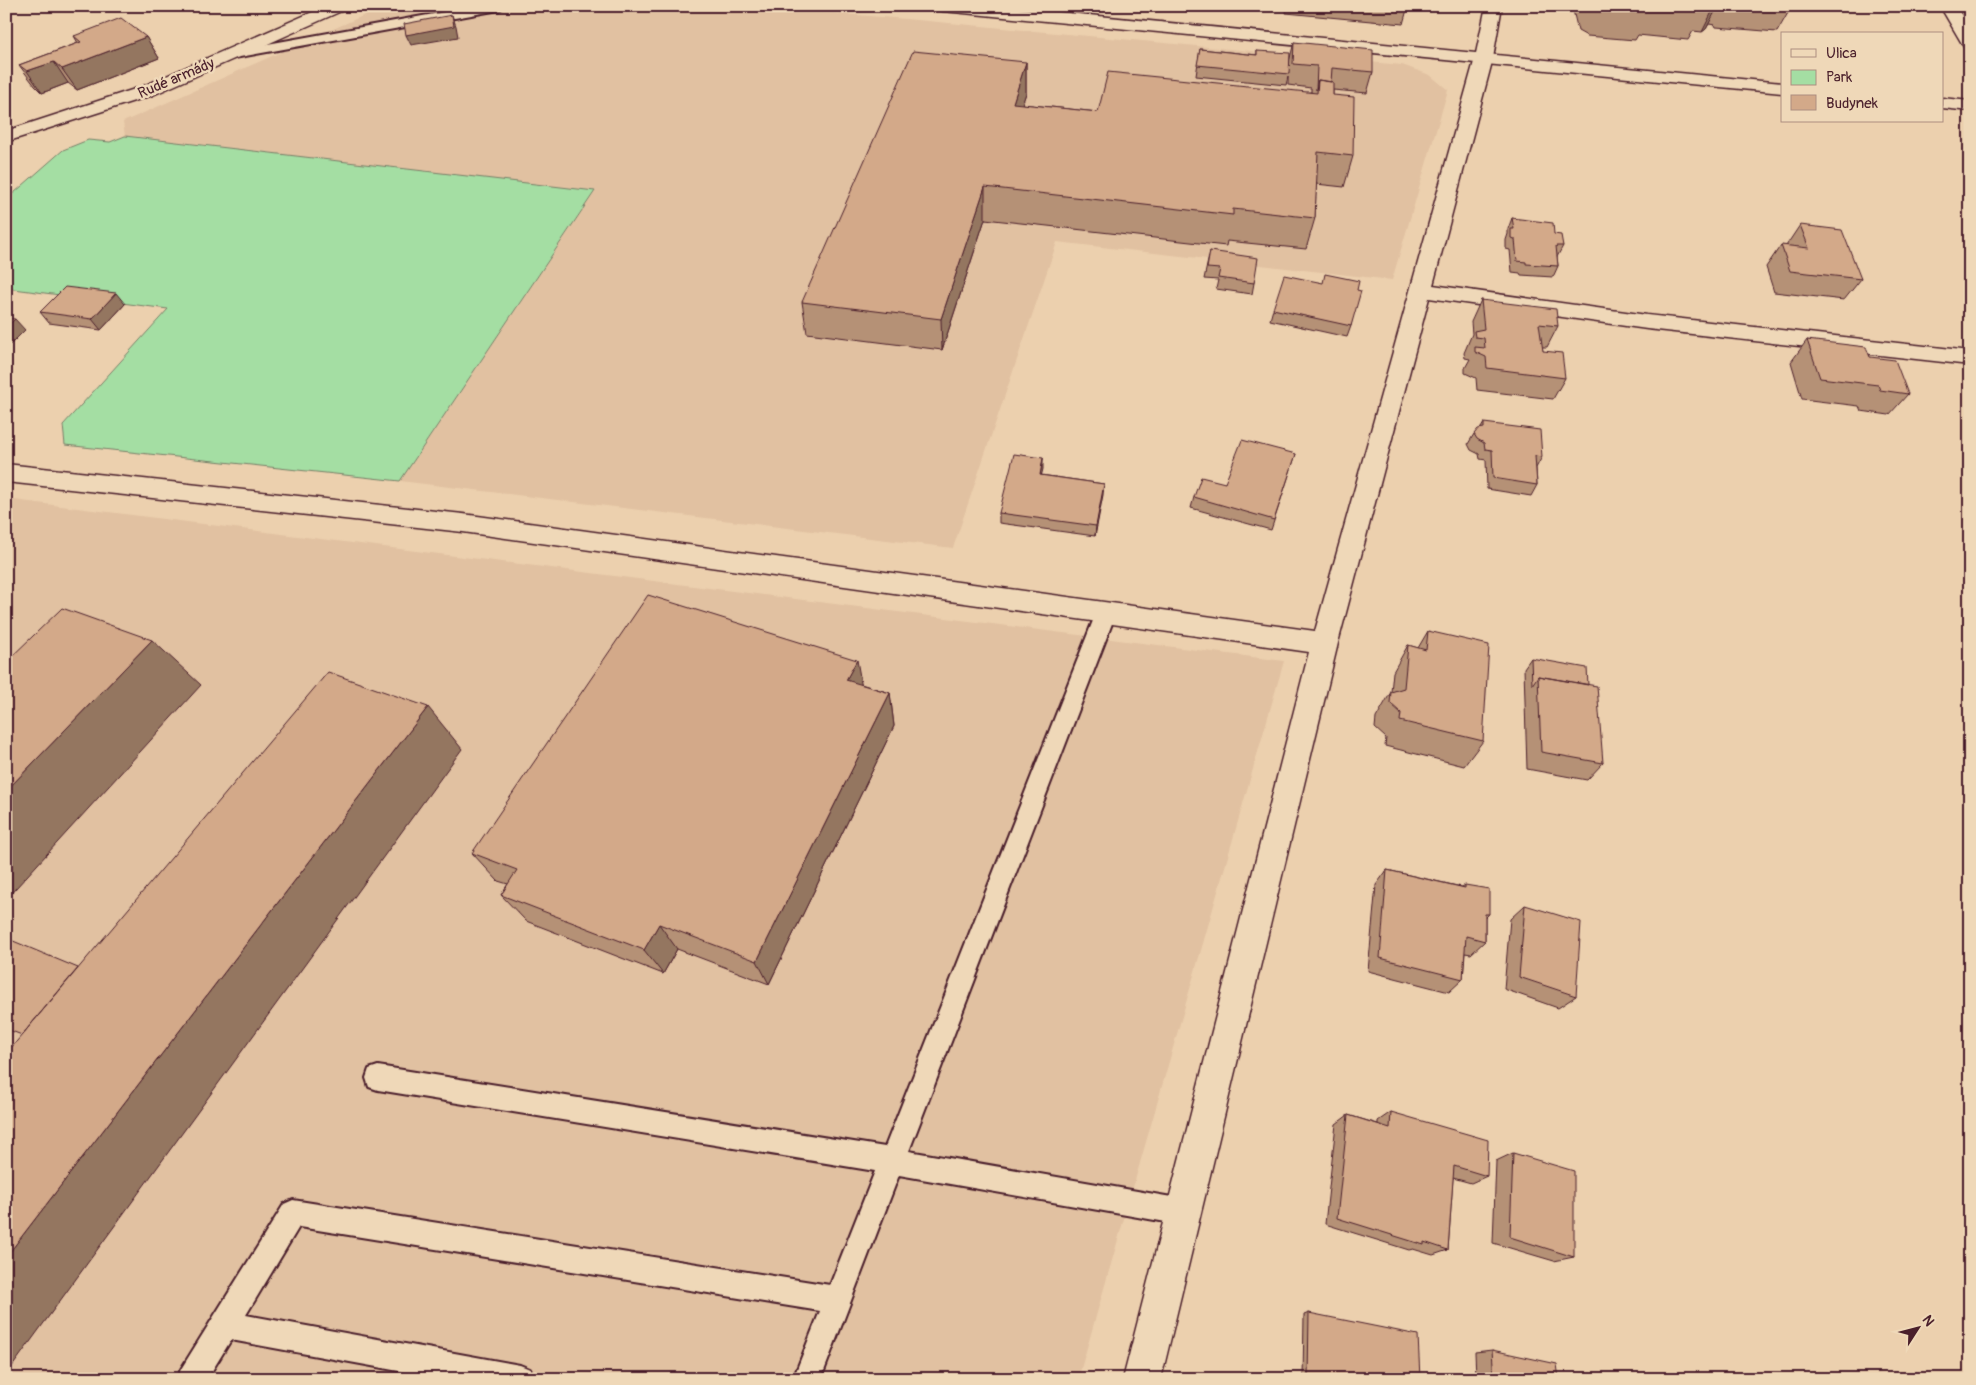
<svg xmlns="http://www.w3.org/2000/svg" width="1976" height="1385" font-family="Pangolin,sans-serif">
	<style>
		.built { fill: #e1c1a1 }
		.green { fill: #a4dea3; stroke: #777e67 }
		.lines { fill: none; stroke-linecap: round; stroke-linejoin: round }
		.lane-casing { stroke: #4a1f2b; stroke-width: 4 }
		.street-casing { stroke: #4a1f2b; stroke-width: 3 }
		.secondary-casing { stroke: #4a1f2b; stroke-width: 3 }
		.lane { fill: #efd8b8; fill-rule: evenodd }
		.street { fill: #efd8b8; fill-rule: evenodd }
		.secondary { fill: #efd8b8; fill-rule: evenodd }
		.wall { fill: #b59176; stroke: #4a1f2b }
		.shaded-wall { fill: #947660; stroke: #4a1f2b }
		.building { fill: #d3a989; stroke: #4a1f2b }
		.labels { text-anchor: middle; stroke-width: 5; stroke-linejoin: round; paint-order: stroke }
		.far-street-label { font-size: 15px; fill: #4a1f2b; stroke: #efd8b8 }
	</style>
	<rect width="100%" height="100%" fill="#ecd0ae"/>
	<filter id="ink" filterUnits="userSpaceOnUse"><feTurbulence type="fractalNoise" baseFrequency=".02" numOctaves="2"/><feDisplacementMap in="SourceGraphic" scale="10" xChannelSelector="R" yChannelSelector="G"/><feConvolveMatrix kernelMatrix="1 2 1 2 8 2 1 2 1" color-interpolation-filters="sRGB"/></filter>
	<g filter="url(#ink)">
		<!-- built -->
		<path class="built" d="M 385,6 L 744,6 L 906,19 L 1402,65 L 1430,75 L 1448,90 L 1392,280 L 1057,242 L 953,548 L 400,481 L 595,192 L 125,136 L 123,122 Z
			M 6,499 L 1284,661 L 1078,1379 L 6,1379 Z"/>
		<!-- green -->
		<path class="green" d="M 125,136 L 595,191 L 400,481 L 65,445 L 63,425 L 168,309 L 6,288 L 6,200 L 63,150 L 88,140 L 110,142 Z"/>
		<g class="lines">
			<defs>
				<path id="lane" d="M 478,6 L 505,6 L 499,10 L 229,59 L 223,55 L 229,51 Z
					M 1106,605 L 1113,608 L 1116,613 L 909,1151 L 1183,1199 L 1192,1203 L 1196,1212 L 1192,1221 L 1183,1225 L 899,1175 L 821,1379 L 793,1379 L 820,1311 L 299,1227 L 246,1315 L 520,1365 L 530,1369 L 534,1379 L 442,1379 L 231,1340 L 207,1379 L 177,1379 L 181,1369 L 284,1204 L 293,1200 L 830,1285 L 875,1171 L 378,1090 L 369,1087 L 366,1078 L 369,1069 L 378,1066 L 885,1147 L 1096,613 L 1099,608 Z"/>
				<path id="street" d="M 1486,6 L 1502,6 L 1493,58 L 1433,285 L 1647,315 L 1970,351 L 1970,365 L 1647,329 L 1429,298 L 1338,643 L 1161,1379 L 1123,1379 L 1309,652 L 463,532 L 6,482 L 6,464 L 463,514 L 1315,631 L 1475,58 Z
					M 1940,6 L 1956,6 L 1970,29 L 1970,48 L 1964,47 Z"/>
				<path id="secondary" d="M 326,6 L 348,6 L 346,9 L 153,95 L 6,142 L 6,131 L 141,87 Z
					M 935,6 L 996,6 L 1782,83 L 1782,93 L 943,11 L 937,9 Z
					M 1942,98 L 1970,101 L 1970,111 L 1942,108 Z"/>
			</defs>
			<!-- lane casing -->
			<use href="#lane" class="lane-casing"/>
			<!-- street casing -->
			<use href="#street" class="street-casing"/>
			<!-- secondary casing -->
			<use href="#secondary" class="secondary-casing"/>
			<!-- lane -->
			<use href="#lane" class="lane"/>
			<!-- street -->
			<use href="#street" class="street"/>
			<!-- secondary -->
			<use href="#secondary" class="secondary"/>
		</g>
		<!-- wall -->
		<path class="wall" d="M 1287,6 L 1408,6 L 1403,24 L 1286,13 Z
			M 1572,6 L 1792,6 L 1777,32 L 1716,27 L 1715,25 L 1709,24 L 1706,29 L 1702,32 L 1693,31 L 1688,40 L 1638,35 L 1635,40 L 1587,36 L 1578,31 Z
			M 74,36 L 146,37 L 159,58 L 77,90 L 68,83 L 42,93 L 35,86 L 19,65 L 78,43 Z
			M 1294,42 L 1373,72 L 1367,93 L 1333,90 L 1333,95 L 1353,156 L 1344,187 L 1316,184 L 1315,218 L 1306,249 L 1227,241 L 1226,246 L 985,219 L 942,350 L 807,333 L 802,302 L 1026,62 L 1026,93 L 1022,104 L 1098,112 L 1311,92 L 1311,88 L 1288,85 L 1288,77 L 1286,85 L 1196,76 L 1200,49 L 1257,55 L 1257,51 L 1289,62 Z
			M 1512,218 L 1554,234 L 1563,246 L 1557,257 L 1558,266 L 1553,277 L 1521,275 L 1520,273 L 1512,272 L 1510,250 L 1506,249 L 1506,240 L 1508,234 L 1508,229 Z
			M 1800,225 L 1861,279 L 1844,300 L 1774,292 L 1766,267 L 1781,245 L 1786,246 Z
			M 1210,251 L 1254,283 L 1252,294 L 1216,289 L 1218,280 L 1204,279 Z
			M 1357,290 L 1351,326 L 1347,337 L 1270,320 L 1273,309 Z
			M 1481,300 L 1558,326 L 1547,347 L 1542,347 L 1543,351 L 1565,378 L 1553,399 L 1477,390 L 1476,378 L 1465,373 L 1465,368 L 1470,359 L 1465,358 L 1464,353 L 1472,334 L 1471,322 Z
			M 125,304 L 101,330 L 49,323 L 40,312 Z
			M 1807,340 L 1870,357 L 1908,394 L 1889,415 L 1861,411 L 1859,406 L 1802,399 L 1791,362 Z
			M 1484,423 L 1542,457 L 1536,468 L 1537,485 L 1531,496 L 1487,489 L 1486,460 L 1480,459 L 1479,454 L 1471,450 L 1468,444 L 1474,434 L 1481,428 Z
			M 1296,454 L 1271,530 L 1191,508 L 1194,497 L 1225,483 Z
			M 1043,458 L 1041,475 L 1104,484 L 1095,536 L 999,523 L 999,513 Z
			M 1428,631 L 1483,741 L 1464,766 L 1385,746 L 1386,738 L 1375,728 L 1376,718 L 1391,692 L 1393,672 L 1408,645 L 1418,648 Z
			M 1531,658 L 1603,763 L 1587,780 L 1527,769 L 1524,668 Z
			M 861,684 L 890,693 L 894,726 L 769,984 L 677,949 L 663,974 L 526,921 L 501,895 L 508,884 L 498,881 L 472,853 Z
			M 1387,870 L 1462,887 L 1465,885 L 1489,914 L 1485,918 L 1485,941 L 1471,954 L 1465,953 L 1463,979 L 1449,992 L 1368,971 L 1376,885 Z
			M 1525,905 L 1576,996 L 1558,1008 L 1504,989 L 1510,919 Z
			M 1391,1112 L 1487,1176 L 1471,1183 L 1453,1178 L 1448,1250 L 1433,1255 L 1413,1249 L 1409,1250 L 1325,1224 L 1336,1124 L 1348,1115 L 1378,1124 L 1378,1121 Z
			M 1513,1153 L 1574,1257 L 1554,1261 L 1493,1243 L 1496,1161 Z
			M 1309,1313 L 1420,1379 L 1303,1379 L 1304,1315 Z
			M 1492,1350 L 1559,1379 L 1476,1379 L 1475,1352 Z"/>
		<!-- shaded-wall -->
		<path class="shaded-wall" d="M 1715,6 L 1718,6 L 1706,29 L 1702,32 Z
			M 452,15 L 456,26 L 458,37 L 411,45 L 406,35 Z
			M 146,37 L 159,58 L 77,90 L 62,69 Z
			M 54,62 L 68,83 L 42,93 L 27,71 Z
			M 1026,62 L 1026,93 L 1012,134 L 1013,103 Z
			M 985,187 L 985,219 L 942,350 L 941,319 Z
			M 116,293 L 125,304 L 101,330 L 92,319 Z
			M 15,319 L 25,330 L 6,349 L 6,328 Z
			M 1043,458 L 1043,469 L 1039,485 L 1040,475 Z
			M 1104,484 L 1103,495 L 1095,536 L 1096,526 Z
			M 152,640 L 201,685 L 6,899 L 6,791 Z
			M 857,660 L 863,694 L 846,680 Z
			M 890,693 L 894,726 L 769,984 L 757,961 Z
			M 428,707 L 462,749 L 6,1375 L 6,1257 Z
			M 659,924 L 677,949 L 663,974 L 644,950 Z"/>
		<!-- building -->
		<path class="building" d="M 452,15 L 454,26 L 406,35 L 404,24 Z
			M 121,18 L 146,37 L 62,69 L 54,62 L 27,71 L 19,65 L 81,42 L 74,36 Z
			M 1294,42 L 1373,50 L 1373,72 L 1332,68 L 1331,82 L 1318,80 L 1316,90 L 1317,66 L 1293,64 Z
			M 1200,49 L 1257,55 L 1257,51 L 1290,53 L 1289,74 L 1197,65 Z
			M 913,51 L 1026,62 L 1013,103 L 1098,112 L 1108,72 L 1317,93 L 1318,80 L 1333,82 L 1333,95 L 1354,97 L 1353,156 L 1318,152 L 1315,218 L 1233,209 L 1233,215 L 985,187 L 941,319 L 802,302 Z
			M 1512,218 L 1553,223 L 1554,234 L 1561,235 L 1563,246 L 1556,246 L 1558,266 L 1526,264 L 1526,262 L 1517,261 L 1515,239 L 1511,238 L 1511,229 L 1514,229 Z
			M 1800,225 L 1842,230 L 1861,279 L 1790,271 L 1781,245 L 1809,248 Z
			M 1210,251 L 1258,258 L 1254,283 L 1218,278 L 1220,269 L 1207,268 Z
			M 1325,274 L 1359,281 L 1357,290 L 1361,291 L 1351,326 L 1273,309 L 1284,275 L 1323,283 Z
			M 65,287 L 116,293 L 92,319 L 40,312 Z
			M 1481,300 L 1556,309 L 1558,326 L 1539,324 L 1543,351 L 1562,353 L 1565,378 L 1487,368 L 1486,357 L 1475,352 L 1475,347 L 1485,348 L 1484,338 L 1475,337 L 1474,331 L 1484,329 Z
			M 6,318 L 15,319 L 6,328 Z
			M 1807,340 L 1866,347 L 1870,357 L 1895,360 L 1908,394 L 1880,390 L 1878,385 L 1820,378 Z
			M 1484,423 L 1540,430 L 1542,457 L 1535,456 L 1537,485 L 1493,478 L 1492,450 L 1485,449 L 1484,443 L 1477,439 L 1474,434 L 1478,429 L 1484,428 Z
			M 1242,440 L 1296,454 L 1274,520 L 1194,497 L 1201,477 L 1225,483 Z
			M 1014,454 L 1043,458 L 1040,475 L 1104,484 L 1096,526 L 999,513 Z
			M 648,595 L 857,660 L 846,680 L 890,693 L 757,961 L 659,924 L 644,950 L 501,895 L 517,870 L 472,853 Z
			M 62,608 L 152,640 L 6,791 L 6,662 Z
			M 1428,631 L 1489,645 L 1483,741 L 1400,721 L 1401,713 L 1390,703 L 1391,692 L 1404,688 L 1408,645 L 1426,650 Z
			M 1531,658 L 1587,668 L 1588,685 L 1538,676 L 1532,685 Z
			M 328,672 L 428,707 L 6,1257 L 6,1054 Z
			M 1538,676 L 1597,686 L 1603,763 L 1541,752 Z
			M 1387,870 L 1465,888 L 1465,885 L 1489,889 L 1489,914 L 1485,914 L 1485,941 L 1466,936 L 1463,979 L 1380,958 Z
			M 1525,905 L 1581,922 L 1576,996 L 1519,977 Z
			M 6,938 L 78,968 L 22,1035 L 6,1029 Z
			M 1391,1112 L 1488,1140 L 1487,1176 L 1454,1166 L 1448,1250 L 1424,1242 L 1424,1245 L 1337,1218 L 1348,1115 L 1390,1128 Z
			M 1513,1153 L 1574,1171 L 1574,1257 L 1510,1237 Z
			M 1309,1313 L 1418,1335 L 1420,1379 L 1308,1379 Z
			M 1492,1350 L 1557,1364 L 1559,1379 L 1494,1379 Z"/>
	</g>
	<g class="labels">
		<!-- far-street labels -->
		<g class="far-street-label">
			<text transform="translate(176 78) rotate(-23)" y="5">Rudé armády</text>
		</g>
	</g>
	<!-- margin -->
	<rect width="1976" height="1385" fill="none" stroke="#efd8b8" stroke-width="25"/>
	<rect x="12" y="12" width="1951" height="1360" fill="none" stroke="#4a1f2b" stroke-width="2" filter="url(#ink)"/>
	<!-- legend -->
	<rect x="1781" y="32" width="162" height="90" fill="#efd8b8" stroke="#ad8e80"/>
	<rect x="1791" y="49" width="25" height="8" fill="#efd8b8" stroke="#ad8e80"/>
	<text x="1826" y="58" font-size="15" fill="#4a1f2b">Ulica</text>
	<rect x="1791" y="70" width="25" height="15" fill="#a4dea3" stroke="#ad8e80"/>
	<text x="1826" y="82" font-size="15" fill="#4a1f2b">Park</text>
	<rect x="1791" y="95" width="25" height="15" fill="#d3a989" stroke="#ad8e80"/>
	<text x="1826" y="108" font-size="15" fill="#4a1f2b">Budynek</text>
	<!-- north arrow -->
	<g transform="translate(1918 1328) rotate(54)" stroke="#efd8b8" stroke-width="4" paint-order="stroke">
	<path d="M0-4L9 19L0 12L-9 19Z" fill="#4a1f2b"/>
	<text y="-8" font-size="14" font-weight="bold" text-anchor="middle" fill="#4a1f2b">N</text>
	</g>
</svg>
